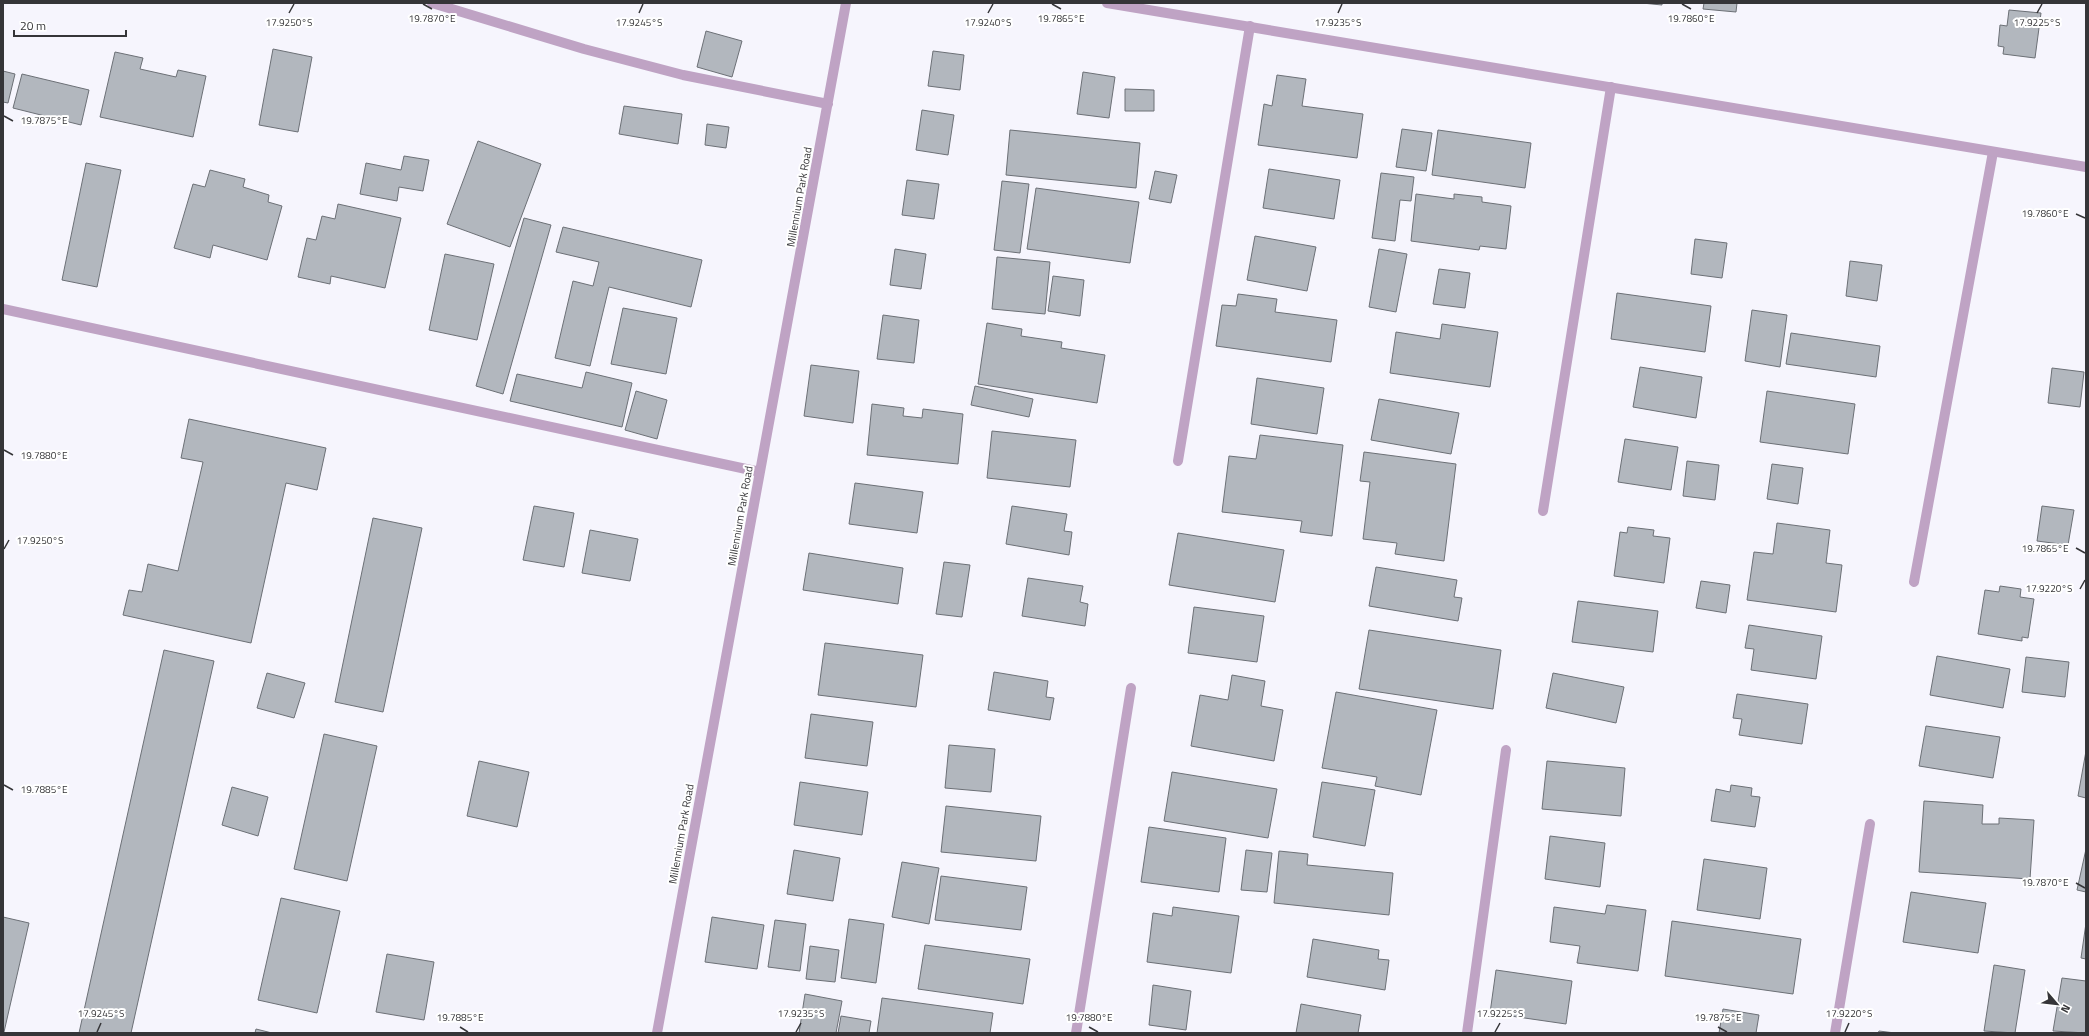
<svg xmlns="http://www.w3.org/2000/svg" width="2089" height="1036" font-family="'Titillium Web',sans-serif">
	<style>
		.building { fill: #b2b7be; stroke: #6c7076 }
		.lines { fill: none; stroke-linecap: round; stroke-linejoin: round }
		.service { stroke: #bfa3c4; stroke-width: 10 }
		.minor { stroke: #bfa3c4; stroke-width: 10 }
		.ticks { fill: none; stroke: #353538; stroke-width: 1.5 }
		.labels { text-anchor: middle; stroke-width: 4; stroke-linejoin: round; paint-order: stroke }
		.street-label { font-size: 11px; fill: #353538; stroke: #fff }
		.ticks-label { font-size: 10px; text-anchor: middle; fill: #353538; stroke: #fff; stroke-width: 4; stroke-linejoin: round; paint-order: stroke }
	</style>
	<rect width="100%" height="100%" fill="#f6f5fd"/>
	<!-- building -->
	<path class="building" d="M 1642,3 L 1662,3 L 1662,5 Z
		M 1704,3 L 1737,3 L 1736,12 L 1703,9 Z
		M 2009,10 L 2041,13 L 2035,58 L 2003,54 L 2004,47 L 1998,46 L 2000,25 L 2007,26 Z
		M 706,31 L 742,41 L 732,77 L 697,67 Z
		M 273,49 L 312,57 L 298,132 L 259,125 Z
		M 933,51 L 964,55 L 960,90 L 928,86 Z
		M 115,52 L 143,58 L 140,69 L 176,77 L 178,70 L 206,76 L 193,137 L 100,117 Z
		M 3,71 L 15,74 L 8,103 L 3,102 Z
		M 1083,72 L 1115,77 L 1109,118 L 1077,114 Z
		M 22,74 L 89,90 L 81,125 L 13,108 Z
		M 1277,75 L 1306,79 L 1302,106 L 1363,114 L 1357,158 L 1258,145 L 1264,104 L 1272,106 Z
		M 1125,89 L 1154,90 L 1154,111 L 1125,111 Z
		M 624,106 L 682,114 L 678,144 L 619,134 Z
		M 922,110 L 954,115 L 948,155 L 916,150 Z
		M 707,124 L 729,127 L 726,148 L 705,145 Z
		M 1402,129 L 1432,133 L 1426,171 L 1396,167 Z
		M 1010,130 L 1140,143 L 1136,188 L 1006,175 Z
		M 1438,130 L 1531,143 L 1525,188 L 1432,175 Z
		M 478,141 L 541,164 L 510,247 L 447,224 Z
		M 404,156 L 429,160 L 423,191 L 399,187 L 397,201 L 360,194 L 366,163 L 401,170 Z
		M 86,163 L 121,170 L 97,287 L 62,280 Z
		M 1269,169 L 1340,180 L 1334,219 L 1263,208 Z
		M 210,170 L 245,179 L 243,187 L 269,195 L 268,202 L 282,206 L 267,260 L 213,245 L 210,258 L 174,248 L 193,184 L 205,187 Z
		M 1155,171 L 1177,175 L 1171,203 L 1149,199 Z
		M 1381,173 L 1414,177 L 1411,201 L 1400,200 L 1395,241 L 1372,238 Z
		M 907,180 L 939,184 L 934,219 L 902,215 Z
		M 1002,181 L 1029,184 L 1020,253 L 994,250 Z
		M 1036,188 L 1139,202 L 1130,263 L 1027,249 Z
		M 1416,194 L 1454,199 L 1454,194 L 1482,197 L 1482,202 L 1511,206 L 1506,249 L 1480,246 L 1479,250 L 1411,241 Z
		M 338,204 L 401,218 L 385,288 L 331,276 L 330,284 L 298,277 L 307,238 L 316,240 L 322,216 L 335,219 Z
		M 524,218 L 551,225 L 503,394 L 476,386 Z
		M 563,227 L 702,260 L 691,307 L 609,287 L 590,366 L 555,358 L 573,281 L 593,286 L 599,262 L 556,252 Z
		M 1255,236 L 1316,247 L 1307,291 L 1247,280 Z
		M 1695,239 L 1727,243 L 1722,278 L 1691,274 Z
		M 895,249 L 926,254 L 921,289 L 890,285 Z
		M 1379,249 L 1407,254 L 1396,312 L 1369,307 Z
		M 445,254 L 494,264 L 477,340 L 429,330 Z
		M 997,257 L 1050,262 L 1045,314 L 992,309 Z
		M 1850,261 L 1882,265 L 1877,301 L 1846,296 Z
		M 1439,269 L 1470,273 L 1465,308 L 1433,304 Z
		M 1053,276 L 1084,280 L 1080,316 L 1048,311 Z
		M 1617,293 L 1711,306 L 1705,352 L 1611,339 Z
		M 1238,294 L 1277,299 L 1275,312 L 1337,320 L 1331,362 L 1216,346 L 1222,305 L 1236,306 Z
		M 623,308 L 677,318 L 666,374 L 611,364 Z
		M 1752,310 L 1787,315 L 1780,367 L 1745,361 Z
		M 883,315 L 919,320 L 914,363 L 877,359 Z
		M 987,323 L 1022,329 L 1021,336 L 1062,342 L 1061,348 L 1105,355 L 1097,403 L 978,384 Z
		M 1442,324 L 1498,332 L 1490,387 L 1390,373 L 1396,332 L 1440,339 Z
		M 1791,333 L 1880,346 L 1876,377 L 1786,364 Z
		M 811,365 L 859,371 L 853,423 L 804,416 Z
		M 1640,367 L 1702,377 L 1696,418 L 1633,407 Z
		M 2052,368 L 2084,372 L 2080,407 L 2048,403 Z
		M 586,372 L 632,383 L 622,427 L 510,401 L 517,374 L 582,388 Z
		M 1257,378 L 1324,388 L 1317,434 L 1251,424 Z
		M 975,386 L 1033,399 L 1029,417 L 971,405 Z
		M 636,391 L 667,400 L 657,439 L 625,430 Z
		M 1767,391 L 1855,404 L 1848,454 L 1760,442 Z
		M 1379,399 L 1459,413 L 1451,454 L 1371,440 Z
		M 872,404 L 904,408 L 903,416 L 922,418 L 923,409 L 963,414 L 958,464 L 867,455 Z
		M 189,419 L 326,448 L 317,490 L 286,483 L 251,643 L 123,615 L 129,590 L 142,592 L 148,564 L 178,571 L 203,462 L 181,458 Z
		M 992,431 L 1076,440 L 1070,487 L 987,478 Z
		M 1260,435 L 1343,445 L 1332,536 L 1300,532 L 1302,521 L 1222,512 L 1229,456 L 1256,459 Z
		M 1625,439 L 1678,447 L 1671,490 L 1618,482 Z
		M 1364,452 L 1456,464 L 1444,561 L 1395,554 L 1397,543 L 1363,539 L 1370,482 L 1360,481 Z
		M 1687,461 L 1719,465 L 1715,500 L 1683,496 Z
		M 1772,464 L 1803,468 L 1798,504 L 1767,499 Z
		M 855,483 L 923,492 L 917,533 L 849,524 Z
		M 534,506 L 574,513 L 564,567 L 523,560 Z
		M 1012,506 L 1067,514 L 1064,531 L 1072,532 L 1069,555 L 1006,544 Z
		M 2042,506 L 2074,510 L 2068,545 L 2037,541 Z
		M 373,518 L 422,528 L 383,712 L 335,702 Z
		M 1777,523 L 1830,530 L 1826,563 L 1842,565 L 1836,612 L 1747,600 L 1754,552 L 1773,554 Z
		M 1628,527 L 1654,530 L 1653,536 L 1670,538 L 1664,583 L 1614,576 L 1620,532 L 1627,533 Z
		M 590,530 L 638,539 L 630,581 L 582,573 Z
		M 1178,533 L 1284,550 L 1275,602 L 1169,585 Z
		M 809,553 L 903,568 L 898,604 L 803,590 Z
		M 944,562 L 970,565 L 962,617 L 936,614 Z
		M 1376,567 L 1457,580 L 1454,597 L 1462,598 L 1458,621 L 1369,606 Z
		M 1028,578 L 1083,586 L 1080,602 L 1088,604 L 1085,626 L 1022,616 Z
		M 1701,581 L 1730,585 L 1726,613 L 1696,608 Z
		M 2000,586 L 2021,589 L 2020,597 L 2034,599 L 2028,638 L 2022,637 L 2022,641 L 1978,634 L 1985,590 L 1999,592 Z
		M 1578,601 L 1658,611 L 1653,652 L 1572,642 Z
		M 1194,607 L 1264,616 L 1257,662 L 1188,653 Z
		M 1749,625 L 1822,636 L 1816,679 L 1751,670 L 1754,649 L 1745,648 Z
		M 1369,630 L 1501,650 L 1493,709 L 1359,689 Z
		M 825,643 L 923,655 L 916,707 L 818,695 Z
		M 164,650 L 214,661 L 131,1033 L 79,1033 Z
		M 1937,656 L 2010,669 L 2003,708 L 1930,695 Z
		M 2026,657 L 2069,662 L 2065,697 L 2022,692 Z
		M 994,672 L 1048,681 L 1046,697 L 1054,698 L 1050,720 L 988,710 Z
		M 267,673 L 305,683 L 294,718 L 257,708 Z
		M 1553,673 L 1624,687 L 1616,723 L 1546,708 Z
		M 1232,675 L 1265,681 L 1261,706 L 1283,710 L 1274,761 L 1191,746 L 1200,695 L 1228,700 Z
		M 1336,692 L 1437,710 L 1421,795 L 1375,786 L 1377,777 L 1322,768 Z
		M 1737,694 L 1808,704 L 1802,744 L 1739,735 L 1742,719 L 1733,718 Z
		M 811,714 L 873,722 L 867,766 L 805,758 Z
		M 1926,726 L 2000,737 L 1993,778 L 1919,766 Z
		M 324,734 L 377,746 L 347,881 L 294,869 Z
		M 949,745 L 995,749 L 991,792 L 945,788 Z
		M 2086,751 L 2086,798 L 2078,796 Z
		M 479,761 L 529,772 L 517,827 L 467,816 Z
		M 1547,761 L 1625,768 L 1621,816 L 1542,809 Z
		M 1172,772 L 1277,789 L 1268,838 L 1164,821 Z
		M 800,782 L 868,792 L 862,835 L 794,825 Z
		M 1322,782 L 1375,790 L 1365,846 L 1313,837 Z
		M 1731,785 L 1752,788 L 1751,796 L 1760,797 L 1755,827 L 1711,821 L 1716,789 L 1730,792 Z
		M 232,787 L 268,797 L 258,836 L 222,825 Z
		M 1924,801 L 1983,805 L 1982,824 L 1999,824 L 1999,818 L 2034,820 L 2030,879 L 1919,872 Z
		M 946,806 L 1041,816 L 1036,861 L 941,852 Z
		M 1149,827 L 1226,838 L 1219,892 L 1141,882 Z
		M 1550,836 L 1605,843 L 1600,887 L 1545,879 Z
		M 2086,849 L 2086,892 L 2077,890 Z
		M 794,850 L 840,858 L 833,901 L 787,894 Z
		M 1246,850 L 1272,853 L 1267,892 L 1241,890 Z
		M 1279,851 L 1308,854 L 1307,865 L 1393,873 L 1389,915 L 1274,903 Z
		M 1704,859 L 1767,868 L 1760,919 L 1697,910 Z
		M 902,862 L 939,868 L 929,924 L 892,917 Z
		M 941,876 L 1027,887 L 1021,930 L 935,920 Z
		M 1911,892 L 1986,903 L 1978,953 L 1903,942 Z
		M 281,898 L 340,911 L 317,1013 L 258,1000 Z
		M 1607,905 L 1646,910 L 1638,971 L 1577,963 L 1580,946 L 1550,942 L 1554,907 L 1605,914 Z
		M 1173,907 L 1239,916 L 1231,973 L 1147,962 L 1153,913 L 1172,916 Z
		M 3,917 L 29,923 L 4,1032 L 3,1032 Z
		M 712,917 L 764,925 L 757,969 L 705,962 Z
		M 849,919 L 884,924 L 876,983 L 841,978 Z
		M 775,920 L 806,924 L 800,971 L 768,967 Z
		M 1672,921 L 1801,939 L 1793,994 L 1665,976 Z
		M 2086,923 L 2086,959 L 2081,958 Z
		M 1313,939 L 1379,950 L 1378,959 L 1389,960 L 1385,990 L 1307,977 Z
		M 925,945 L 1030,959 L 1023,1004 L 918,989 Z
		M 810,946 L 839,950 L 835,982 L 806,979 Z
		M 387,954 L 434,962 L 424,1020 L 376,1012 Z
		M 1994,965 L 2025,970 L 2015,1033 L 1984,1031 Z
		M 1496,970 L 1572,981 L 1566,1024 L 1490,1013 Z
		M 2062,978 L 2086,981 L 2086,1033 L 2053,1031 Z
		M 1153,985 L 1191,991 L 1186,1030 L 1149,1025 Z
		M 805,994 L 842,1001 L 836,1033 L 799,1033 Z
		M 882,998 L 993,1013 L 990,1033 L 877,1033 Z
		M 1301,1004 L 1361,1015 L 1358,1033 L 1296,1033 Z
		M 1723,1009 L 1759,1015 L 1756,1033 L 1719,1033 Z
		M 841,1016 L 871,1021 L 869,1033 L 838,1033 Z
		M 256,1029 L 272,1033 L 255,1033 Z
		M 1879,1031 L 1895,1033 L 1878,1033 Z"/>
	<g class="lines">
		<!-- service -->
		<path class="service" d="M 1178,461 L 1250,26
			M 1543,511 L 1611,87
			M 1914,582 L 1993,152
			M 1076,1033 L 1131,688
			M 1467,1033 L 1506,750
			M 1835,1033 L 1870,824"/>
		<!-- minor -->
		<path class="minor" d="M 432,3 L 584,49 L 683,75 L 828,104
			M 1107,3 L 2086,167
			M 3,309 L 760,472
			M 657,1033 L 846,3"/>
	</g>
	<!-- ticks -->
	<path class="ticks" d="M 423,4 L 432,9M 1052,4 L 1061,9M 1682,4 L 1691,9M 289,13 L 294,4M 639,13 L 643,4M 988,13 L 993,4M 1338,13 L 1342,4M 2037,13 L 2042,4M 4,116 L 13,121M 2076,214 L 2085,218M 4,450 L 13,455M 2076,548 L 2085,553M 4,549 L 9,540M 2080,589 L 2085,580M 4,785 L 13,790M 2076,883 L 2085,888M 460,1027 L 468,1032M 1089,1027 L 1098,1032M 1718,1027 L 1727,1032M 97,1032 L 101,1023M 796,1032 L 801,1023M 1495,1032 L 1500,1023M 1845,1032 L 1849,1023"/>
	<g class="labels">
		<!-- street labels -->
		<g class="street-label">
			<text transform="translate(799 197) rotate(-80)" y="4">Millennium Park Road</text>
			<text transform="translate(740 516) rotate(-80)" y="4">Millennium Park Road</text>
			<text transform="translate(681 834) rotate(-80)" y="4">Millennium Park Road</text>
		</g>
	</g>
	<g class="ticks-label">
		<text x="1691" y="22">19.7860°E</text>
		<text x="432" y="22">19.7870°E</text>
		<text x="1061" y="22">19.7865°E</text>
		<text x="289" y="26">17.9250°S</text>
		<text x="639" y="26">17.9245°S</text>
		<text x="988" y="26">17.9240°S</text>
		<text x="1338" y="26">17.9235°S</text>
		<text x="2037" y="26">17.9225°S</text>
		<text x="44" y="124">19.7875°E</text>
		<text x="2045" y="217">19.7860°E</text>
		<text x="44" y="459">19.7880°E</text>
		<text x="40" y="544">17.9250°S</text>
		<text x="2045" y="552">19.7865°E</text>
		<text x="2049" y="592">17.9220°S</text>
		<text x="44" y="793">19.7885°E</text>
		<text x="2045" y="886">19.7870°E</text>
		<text x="101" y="1017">17.9245°S</text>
		<text x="801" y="1017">17.9235°S</text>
		<text x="1500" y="1017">17.9225°S</text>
		<text x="1849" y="1017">17.9220°S</text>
		<text x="460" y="1021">19.7885°E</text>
		<text x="1089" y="1021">19.7880°E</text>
		<text x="1718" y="1021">19.7875°E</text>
	</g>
	<!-- border -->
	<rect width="2089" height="1036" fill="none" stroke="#353538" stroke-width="8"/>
	<!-- north arrow -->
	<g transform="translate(2057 1004) rotate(118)" stroke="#ffffff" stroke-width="3" paint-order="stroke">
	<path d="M0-3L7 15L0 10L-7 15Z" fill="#353538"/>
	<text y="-6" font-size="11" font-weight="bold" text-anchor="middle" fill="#353538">N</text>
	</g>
	<!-- scale -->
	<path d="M14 30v6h112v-6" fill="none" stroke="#353538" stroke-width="2"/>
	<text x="20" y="30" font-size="12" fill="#353538" stroke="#ffffff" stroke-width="3" paint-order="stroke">20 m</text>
</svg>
